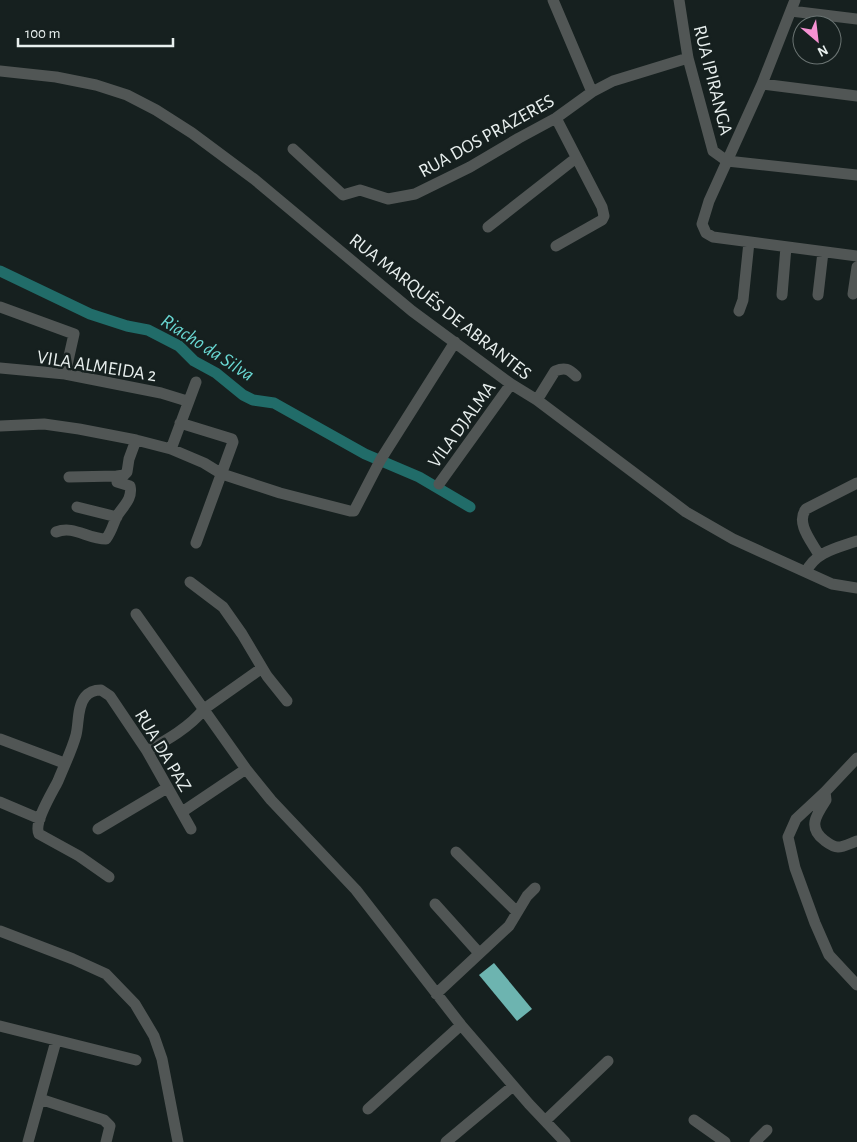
<svg xmlns="http://www.w3.org/2000/svg" width="857" height="1142" font-family="'Alegreya Sans',sans-serif">
	<style>
		.lines { fill: none; stroke-linecap: round; stroke-linejoin: round }
		.canal { stroke: #216c69; stroke-width: 11 }
		.building { fill: #6db4b0 }
		.minor { stroke: #515655; stroke-width: 11 }
		.labels { text-anchor: middle; stroke-width: 5; stroke-linejoin: round; paint-order: stroke }
		.street-label { font-size: 19px; fill: #e8efee; stroke: #16201f }
		.water-label { font-size: 20px; font-style: italic; fill: #69d8d3; stroke: #16201f }
	</style>
	<rect width="100%" height="100%" fill="#16201f"/>
	<g class="lines">
		<!-- canal -->
		<path class="canal" d="M 0,271 L 90,314 L 127,326 L 148,330 L 179,346 L 194,361 L 216,373 L 243,395 L 253,400 L 274,403 L 365,454 L 419,477 L 470,507"/>
	</g>
	<!-- building -->
	<path class="building" d="M 494,963 L 532,1009 L 517,1021 L 479,975 Z"/>
	<g class="lines">
		<!-- minor -->
		<path class="minor" d="M 553,0 L 592,92
			M 679,0 L 688,58 L 713,151 L 727,161 L 857,175
			M 795,0 L 762,84 L 709,201 L 702,224 L 706,233 L 713,237 L 857,256
			M 791,11 L 857,19
			M 0,71 L 56,77 L 96,85 L 127,95 L 156,110 L 192,133 L 254,179 L 412,311 L 511,384 L 537,400 L 686,512 L 733,539 L 832,584 L 857,588
			M 762,84 L 857,96
			M 293,149 L 343,195 L 360,190 L 388,199 L 415,194 L 470,167 L 519,138 L 556,118 L 592,92 L 613,81 L 688,58
			M 488,227 L 576,158
			M 556,246 L 602,220 L 604,216 L 602,207 L 556,118
			M 853,294 L 857,267
			M 782,295 L 786,247
			M 818,295 L 823,252
			M 0,307 L 74,334 L 65,374
			M 739,311 L 743,300 L 749,242
			M 0,368 L 65,374 L 161,393 L 187,401
			M 537,400 L 555,371 C 565,367 569,369 576,376
			M 180,423 L 232,439 L 233,442 L 196,543
			M 0,426 L 44,424 L 79,429 L 136,440 L 171,449 L 204,463 L 222,474 L 280,493 L 350,511 L 354,511 L 381,459 L 455,342
			M 171,449 L 196,382
			M 69,477 L 117,476
			M 439,484 L 511,384
			M 77,507 L 117,517
			M 56,532 C 74,525 87,539 106,539 C 112,531 113,524 117,516 C 123,506 133,499 130,486 L 117,482 L 117,476 L 124,475 L 127,472 L 129,459 L 136,440
			M 819,555 C 812,542 795,523 806,509 L 857,483
			M 806,572 C 815,552 837,548 857,541
			M 190,582 L 223,607 L 242,634 L 267,676 L 287,701
			M 136,614 L 246,769 L 271,800 L 356,890 L 461,1025 L 529,1104 L 565,1142
			M 0,739 L 64,763
			M 147,751 C 167,740 190,727 204,709 L 262,668
			M 857,758 L 825,792 L 796,819 L 788,837 L 795,868 L 815,923 L 829,955 L 857,985
			M 825,792 L 826,800 C 817,814 807,827 824,840 C 828,843 833,847 838,847 C 844,847 851,843 857,841
			M 0,802 L 40,819
			M 182,812 L 246,769
			M 98,829 L 167,788
			M 456,852 L 517,912
			M 109,877 L 79,856 L 39,834 C 33,823 52,793 58,781 C 64,766 72,750 76,735 C 79,723 77,707 85,697 C 89,692 95,690 101,690 L 110,696 L 147,751 L 191,829
			M 435,904 L 479,953
			M 0,931 L 73,959 L 106,974 L 135,1004 L 154,1036 L 162,1059 L 178,1142
			M 436,994 L 509,926 L 527,896 L 535,888
			M 0,1026 L 136,1060
			M 40,1099 L 104,1120 L 110,1126 L 106,1142
			M 368,1109 L 461,1025
			M 694,1120 L 725,1142
			M 545,1121 L 608,1061
			M 28,1142 L 56,1041
			M 446,1142 L 513,1086
			M 755,1142 L 767,1130"/>
	</g>
	<g class="labels">
		<!-- street labels -->
		<g class="street-label">
			<text transform="translate(714 80) rotate(76)" y="7">RUA IPIRANGA</text>
			<text transform="translate(486 135) rotate(-29)" y="7">RUA DOS PRAZERES</text>
			<text transform="translate(441 306) rotate(38)" y="7">RUA MARQUÊS DE ABRANTES</text>
			<text transform="translate(97 365) rotate(9)" y="7">VILA ALMEIDA 2</text>
			<text transform="translate(461 424) rotate(-54)" y="7">VILA DJALMA</text>
			<text transform="translate(164 750) rotate(59)" y="7">RUA DA PAZ</text>
		</g>
		<!-- water labels -->
		<g class="water-label">
			<text transform="translate(208 347) rotate(33)" y="7">Riacho da Silva</text>
		</g>
	</g>
	<!-- north arrow -->
	<g transform="translate(817 40) rotate(152)"><circle r="24" fill="#16201f" stroke="#6a7372"/>
	<path d="M0-4L9 19L0 12L-9 19Z" fill="#f591d2"/>
	<text y="-8" font-size="14" font-weight="bold" text-anchor="middle" fill="#e8efee">N</text>
	</g>
	<!-- scale -->
	<path d="M18 38v8h155v-8" fill="none" stroke="#e8efee" stroke-width="2.5"/>
	<text x="25" y="38" font-size="15" fill="#e8efee" stroke="#16201f" stroke-width="4" paint-order="stroke">100 m</text>
</svg>
